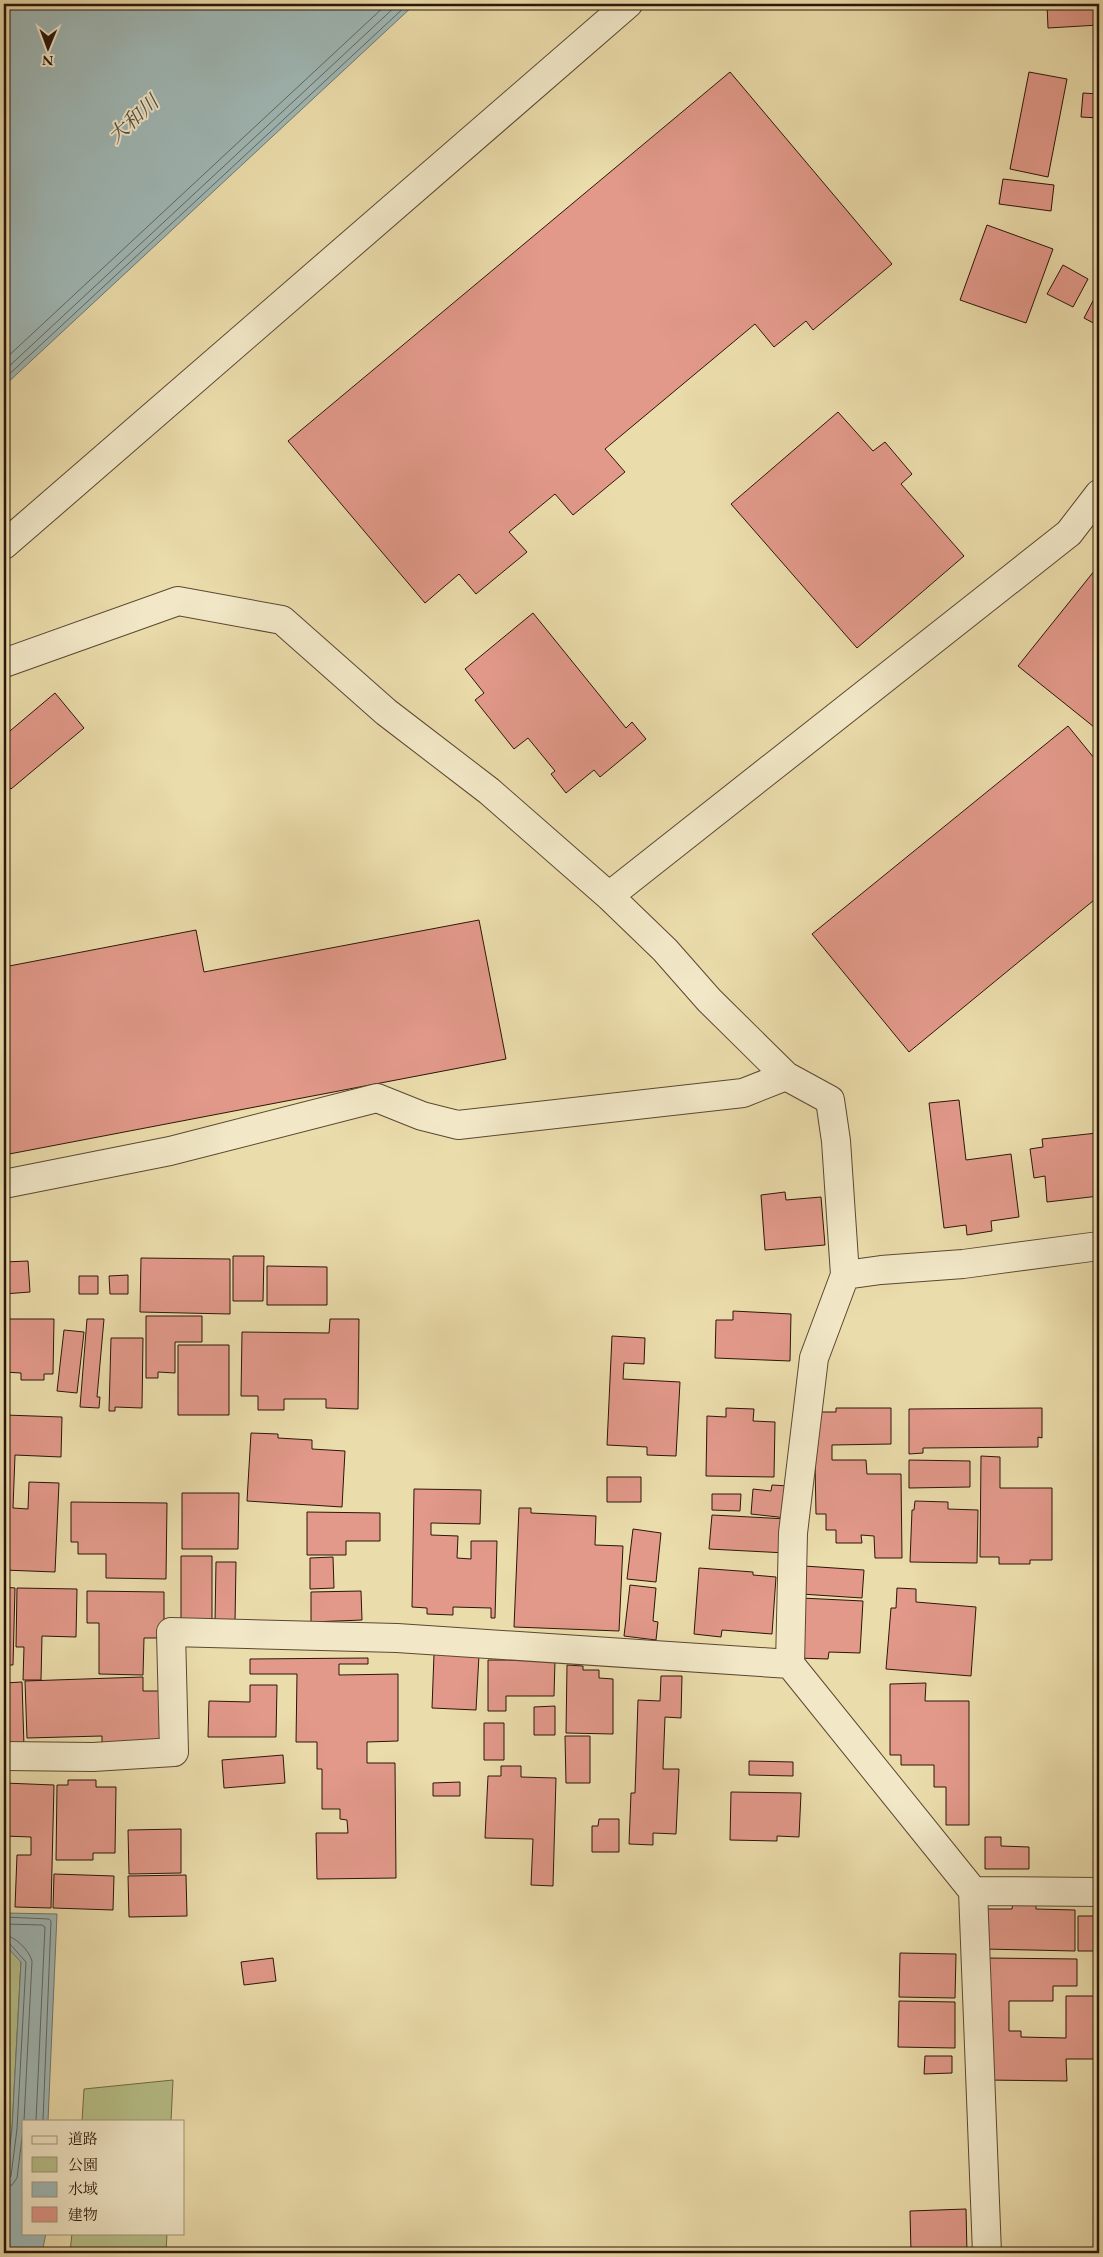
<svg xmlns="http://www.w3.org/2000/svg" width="1103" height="2257" font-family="'EB Garamond','Noto Serif JP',serif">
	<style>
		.green { fill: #b7c089; stroke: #716b48 }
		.water { fill: #9fb8b6; stroke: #717770 }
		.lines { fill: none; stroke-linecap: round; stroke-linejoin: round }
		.shore { stroke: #65675f; stroke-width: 1 }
		.building { fill: #e2998a; stroke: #2b1608 }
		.minor-casing { stroke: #5b4831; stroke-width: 30 }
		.minor { stroke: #f2e8c8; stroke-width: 28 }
		.labels { text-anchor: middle; stroke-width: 4; stroke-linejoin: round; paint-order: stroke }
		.water-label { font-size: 20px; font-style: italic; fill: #544f45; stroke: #f2e8c8 }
	</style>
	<rect width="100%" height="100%" fill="#ebdcab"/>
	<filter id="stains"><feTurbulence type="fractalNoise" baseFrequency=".004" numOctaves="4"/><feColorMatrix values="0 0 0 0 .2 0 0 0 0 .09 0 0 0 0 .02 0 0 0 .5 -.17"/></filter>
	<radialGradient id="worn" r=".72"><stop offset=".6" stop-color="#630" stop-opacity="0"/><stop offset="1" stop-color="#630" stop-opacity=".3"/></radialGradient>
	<!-- green -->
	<path class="green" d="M 4,1944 L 21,1961 L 12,2129 L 4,2194 Z
		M 173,2080 L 171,2121 L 82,2121 L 84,2089 Z
		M 72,2233 L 167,2233 L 166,2253 L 70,2253 Z"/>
	<!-- water -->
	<path class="water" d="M 4,4 L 415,4 L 4,386 Z
		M 4,1913 L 57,1914 L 48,2121 L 24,2121 L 24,2233 L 46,2233 L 42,2253 L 4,2253 L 4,2194 L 12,2129 L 21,1962 L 4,1944 Z"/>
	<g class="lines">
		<!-- shore -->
		<path class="shore" d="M 4,360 L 387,4
			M 4,371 L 398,4
			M 4,379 L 408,4
			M 4,1917 L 49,1919 L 51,1921 L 43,2121
			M 4,1924 L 42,1925 L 45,1927 L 36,2121
			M 4,1935 C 15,1936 29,1950 32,1961 L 24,2121
			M 4,1941 L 9,1943 L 26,1962 L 17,2129 L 11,2176 L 8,2180 L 4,2181
			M 4,2187 L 12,2185 L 17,2178 L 24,2122"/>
	</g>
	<!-- building -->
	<path class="building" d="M 1047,4 L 1099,4 L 1099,32 L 1099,25 L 1048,28 Z
		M 730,72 L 892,264 L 813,330 L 806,321 L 774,347 L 755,324 L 605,449 L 625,472 L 573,515 L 555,494 L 509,532 L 527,552 L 476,594 L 459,574 L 425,603 L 288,441 Z
		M 1029,72 L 1067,79 L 1048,177 L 1010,169 Z
		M 1083,93 L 1099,94 L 1099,118 L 1081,117 Z
		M 1003,179 L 1054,185 L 1051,211 L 999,204 Z
		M 987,225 L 1053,249 L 1026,323 L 960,300 Z
		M 1063,265 L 1088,279 L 1073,307 L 1047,294 Z
		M 1095,297 L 1099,299 L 1099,326 L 1084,318 Z
		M 838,412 L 873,451 L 885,442 L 912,474 L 901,484 L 964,556 L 857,648 L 731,504 Z
		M 1099,565 L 1099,731 L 1018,666 Z
		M 533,613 L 626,728 L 632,722 L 646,739 L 600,777 L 594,770 L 566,793 L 551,774 L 555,771 L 528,738 L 514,749 L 475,700 L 484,693 L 465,669 Z
		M 55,693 L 84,728 L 11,789 L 4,781 L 4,736 Z
		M 1068,726 L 1099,764 L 1099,896 L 909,1052 L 812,934 Z
		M 479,920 L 506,1059 L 4,1155 L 4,967 L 196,930 L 204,972 Z
		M 959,1100 L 966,1160 L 1011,1154 L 1019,1217 L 991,1221 L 992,1231 L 967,1235 L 966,1225 L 944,1228 L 929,1103 Z
		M 1097,1133 L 1099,1196 L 1047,1202 L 1045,1176 L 1034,1178 L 1030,1149 L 1043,1147 L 1042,1139 Z
		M 785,1192 L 786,1200 L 821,1197 L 825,1245 L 765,1250 L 761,1195 Z
		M 233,1256 L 264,1256 L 263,1301 L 233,1301 Z
		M 141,1258 L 230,1259 L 230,1314 L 140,1312 Z
		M 28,1261 L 30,1292 L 4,1294 L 4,1262 Z
		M 267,1266 L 327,1267 L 327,1305 L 267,1305 Z
		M 128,1275 L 128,1294 L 110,1294 L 109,1276 Z
		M 79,1276 L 98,1276 L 98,1294 L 79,1294 Z
		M 733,1311 L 791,1314 L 790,1361 L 715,1358 L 716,1320 L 733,1320 Z
		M 146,1316 L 202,1316 L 202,1342 L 175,1342 L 175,1373 L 158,1372 L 158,1378 L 146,1378 Z
		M 4,1319 L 54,1319 L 53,1374 L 44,1374 L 44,1380 L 21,1380 L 21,1373 L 4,1372 Z
		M 87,1319 L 104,1319 L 97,1397 L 100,1397 L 99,1408 L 80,1407 Z
		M 330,1319 L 359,1319 L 358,1409 L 326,1408 L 326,1399 L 284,1399 L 284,1410 L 258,1410 L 258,1396 L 241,1396 L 242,1332 L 329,1333 Z
		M 64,1330 L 84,1332 L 77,1393 L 57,1391 Z
		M 612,1336 L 645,1338 L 644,1364 L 624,1363 L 623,1379 L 680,1382 L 676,1456 L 647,1455 L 647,1447 L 607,1445 Z
		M 111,1338 L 143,1338 L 142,1408 L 115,1407 L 115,1411 L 109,1411 Z
		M 178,1345 L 229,1345 L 229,1415 L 178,1415 Z
		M 726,1408 L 754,1409 L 753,1421 L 775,1422 L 774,1477 L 706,1476 L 707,1416 L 726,1417 Z
		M 836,1408 L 891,1408 L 891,1444 L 832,1445 L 832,1460 L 866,1460 L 867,1474 L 901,1474 L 902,1558 L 875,1558 L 874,1536 L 861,1535 L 862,1543 L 836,1543 L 836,1530 L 826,1530 L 826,1514 L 816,1514 L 814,1412 L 836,1412 Z
		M 1042,1408 L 1042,1438 L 1038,1437 L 1038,1447 L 923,1448 L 923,1453 L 909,1454 L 909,1409 Z
		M 5,1415 L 62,1417 L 61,1457 L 15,1455 L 13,1508 L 28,1509 L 29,1482 L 59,1483 L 55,1572 L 4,1570 Z
		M 251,1433 L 278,1434 L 278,1438 L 312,1440 L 312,1449 L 345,1451 L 342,1507 L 247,1501 Z
		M 981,1456 L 1000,1457 L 1000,1488 L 1052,1488 L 1052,1560 L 1030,1560 L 1030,1564 L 999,1564 L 999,1557 L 980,1557 Z
		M 909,1460 L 970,1461 L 970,1487 L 909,1488 Z
		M 607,1477 L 641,1477 L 641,1502 L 607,1502 Z
		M 772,1485 L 789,1486 L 787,1518 L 751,1514 L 753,1489 L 771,1491 Z
		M 414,1489 L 481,1490 L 480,1524 L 431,1523 L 431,1535 L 458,1536 L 457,1558 L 471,1559 L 471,1541 L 497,1541 L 495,1618 L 491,1618 L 491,1608 L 453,1607 L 453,1615 L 427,1614 L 427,1608 L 412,1607 Z
		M 182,1493 L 239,1493 L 238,1549 L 182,1549 Z
		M 712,1494 L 741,1494 L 740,1511 L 712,1510 Z
		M 915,1501 L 948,1502 L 948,1509 L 978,1510 L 977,1563 L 910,1562 L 912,1510 L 914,1510 Z
		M 71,1502 L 167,1503 L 166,1579 L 106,1578 L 106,1554 L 78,1554 L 78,1542 L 71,1542 Z
		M 519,1508 L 531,1508 L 531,1513 L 596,1516 L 595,1545 L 623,1546 L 619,1631 L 514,1627 Z
		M 307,1512 L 380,1513 L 380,1541 L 346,1541 L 346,1555 L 307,1555 Z
		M 712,1515 L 788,1519 L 786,1553 L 709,1549 Z
		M 633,1529 L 661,1533 L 656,1582 L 627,1579 Z
		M 181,1556 L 212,1556 L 212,1622 L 181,1622 Z
		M 333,1557 L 334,1588 L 310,1589 L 310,1558 Z
		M 216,1562 L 236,1562 L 235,1623 L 215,1623 Z
		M 804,1566 L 864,1570 L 862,1598 L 801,1594 Z
		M 699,1568 L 753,1572 L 753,1575 L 776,1577 L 772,1634 L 722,1630 L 721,1637 L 694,1634 Z
		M 630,1585 L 656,1588 L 653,1621 L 658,1622 L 656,1640 L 624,1636 Z
		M 4,1587 L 15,1588 L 13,1665 L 4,1665 Z
		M 17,1588 L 77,1589 L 76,1637 L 42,1636 L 41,1680 L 23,1680 L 24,1647 L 16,1647 Z
		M 897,1588 L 916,1589 L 916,1602 L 976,1607 L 971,1676 L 886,1669 L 891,1608 L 896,1608 Z
		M 87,1591 L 164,1592 L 164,1638 L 144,1638 L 143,1675 L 99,1674 L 99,1623 L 87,1623 Z
		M 361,1591 L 362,1620 L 311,1622 L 311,1592 Z
		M 801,1598 L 863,1601 L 860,1653 L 829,1652 L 828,1659 L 798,1658 Z
		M 434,1654 L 479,1655 L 476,1710 L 432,1708 Z
		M 368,1658 L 368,1664 L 339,1664 L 339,1675 L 398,1674 L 398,1741 L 367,1742 L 367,1763 L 395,1763 L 396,1878 L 317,1879 L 316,1833 L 348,1833 L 347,1820 L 340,1819 L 340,1809 L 322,1809 L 322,1769 L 317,1769 L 317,1742 L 296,1742 L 297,1674 L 250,1674 L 250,1659 Z
		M 488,1660 L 555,1660 L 554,1696 L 506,1696 L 506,1711 L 488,1711 Z
		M 567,1665 L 583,1666 L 583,1670 L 599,1670 L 599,1678 L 613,1679 L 613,1734 L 566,1733 Z
		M 661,1676 L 682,1676 L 681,1718 L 665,1717 L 663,1769 L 679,1769 L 676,1834 L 653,1833 L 653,1845 L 629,1844 L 631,1793 L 635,1793 L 638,1700 L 660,1701 Z
		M 143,1677 L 143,1691 L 162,1691 L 164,1745 L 102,1746 L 102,1736 L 27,1738 L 25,1681 Z
		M 22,1682 L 24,1747 L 4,1748 L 4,1683 Z
		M 926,1683 L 925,1701 L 969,1701 L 969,1825 L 946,1825 L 946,1787 L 934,1787 L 934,1765 L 901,1765 L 901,1755 L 890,1755 L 890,1684 Z
		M 250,1685 L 277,1685 L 276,1737 L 208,1737 L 209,1701 L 250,1702 Z
		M 555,1706 L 555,1735 L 534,1735 L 534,1707 Z
		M 484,1723 L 504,1723 L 504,1760 L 484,1760 Z
		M 565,1736 L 590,1736 L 590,1783 L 566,1783 Z
		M 283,1755 L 285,1783 L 224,1788 L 222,1760 Z
		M 749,1761 L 793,1762 L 793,1776 L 749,1775 Z
		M 501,1766 L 521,1766 L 521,1777 L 556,1778 L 553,1886 L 531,1885 L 533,1839 L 485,1838 L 488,1776 L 501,1776 Z
		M 68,1780 L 96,1780 L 96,1787 L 116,1787 L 115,1853 L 93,1853 L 93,1860 L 56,1860 L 57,1785 L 68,1785 Z
		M 460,1782 L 460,1796 L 433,1796 L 433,1783 Z
		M 4,1783 L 54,1785 L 51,1908 L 15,1907 L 17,1855 L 31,1855 L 31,1837 L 4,1836 Z
		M 731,1792 L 801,1793 L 799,1837 L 777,1836 L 777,1841 L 730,1840 Z
		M 599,1819 L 619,1819 L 619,1852 L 592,1852 L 592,1826 L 598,1826 Z
		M 181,1829 L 181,1873 L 129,1874 L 128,1830 Z
		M 985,1837 L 1001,1837 L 1001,1846 L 1029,1847 L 1029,1869 L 985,1869 Z
		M 54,1874 L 114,1876 L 113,1910 L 53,1908 Z
		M 186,1875 L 187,1916 L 129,1917 L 128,1876 Z
		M 1013,1902 L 1036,1902 L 1036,1909 L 1075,1910 L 1075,1951 L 984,1949 L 985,1909 L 1012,1909 Z
		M 1078,1916 L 1099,1916 L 1099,1951 L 1078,1951 Z
		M 900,1953 L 956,1954 L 955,1998 L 899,1997 Z
		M 273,1958 L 276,1981 L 244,1985 L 241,1962 Z
		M 987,1958 L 1077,1959 L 1077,1986 L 1053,1986 L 1053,2001 L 1009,2001 L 1009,2031 L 1021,2031 L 1021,2037 L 1066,2038 L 1066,1996 L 1099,1996 L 1099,2059 L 1066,2059 L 1067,2081 L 986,2080 Z
		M 899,2001 L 955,2002 L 955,2048 L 898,2047 Z
		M 925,2056 L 952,2056 L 952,2073 L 924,2074 Z
		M 966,2209 L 967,2253 L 911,2253 L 910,2211 Z
		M 1038,2252 L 1099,2253 L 1038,2253 Z"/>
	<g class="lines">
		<defs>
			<path id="minor" d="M 4,545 L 628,4
				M 4,663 L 178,601 L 282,620 L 386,712 L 489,791 L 609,896 L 665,950 L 709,1000 L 786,1076 L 830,1100 L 836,1141 L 845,1275 L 814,1358 L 793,1533 L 790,1664 L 973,1891 L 987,2253
				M 609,896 L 1069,533 L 1099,494
				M 4,1184 L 170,1151 L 377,1098 L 422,1116 L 458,1125 L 743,1093 L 786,1076
				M 845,1275 L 881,1270 L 963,1264 L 1099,1246
				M 4,1756 L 93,1757 L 174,1752 L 171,1632 L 397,1638 L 790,1664
				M 973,1891 L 1099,1892"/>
		</defs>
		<!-- minor casing -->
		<use href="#minor" class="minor-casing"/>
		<!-- minor -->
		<use href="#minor" class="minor"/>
	</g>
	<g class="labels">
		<!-- water labels -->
		<g class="water-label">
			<text transform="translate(133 119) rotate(-42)" y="7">大和川</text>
		</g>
	</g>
	<!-- margin -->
	<rect width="1103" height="2257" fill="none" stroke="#ebdcab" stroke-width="20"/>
	<rect x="5" y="5" width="1093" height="2247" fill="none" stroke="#2b1608" stroke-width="2.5"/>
	<rect x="10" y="10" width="1083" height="2237" fill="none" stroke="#2b1608"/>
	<!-- legend -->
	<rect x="22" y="2120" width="162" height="115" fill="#f2e8c8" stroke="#a2947b"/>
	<rect x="32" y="2136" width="25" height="8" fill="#f2e8c8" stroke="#a2947b"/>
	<text x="68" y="2144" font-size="15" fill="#2b1608">道路</text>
	<rect x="32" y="2157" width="25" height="15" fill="#b7c089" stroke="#a2947b"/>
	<text x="68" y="2170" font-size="15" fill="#2b1608">公園</text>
	<rect x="32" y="2182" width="25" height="15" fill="#9fb8b6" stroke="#a2947b"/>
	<text x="68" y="2194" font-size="15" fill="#2b1608">水域</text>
	<rect x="32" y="2207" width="25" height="15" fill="#e2998a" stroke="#a2947b"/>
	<text x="68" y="2220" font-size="15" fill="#2b1608">建物</text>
	<!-- north arrow -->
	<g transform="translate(48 48) rotate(181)" stroke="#f2e8c8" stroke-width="4" paint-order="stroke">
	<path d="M0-4L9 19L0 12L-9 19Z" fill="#2b1608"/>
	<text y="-8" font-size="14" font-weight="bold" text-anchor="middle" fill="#2b1608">N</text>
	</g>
	<rect width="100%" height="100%" filter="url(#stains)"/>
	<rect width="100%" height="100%" fill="url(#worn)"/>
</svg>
